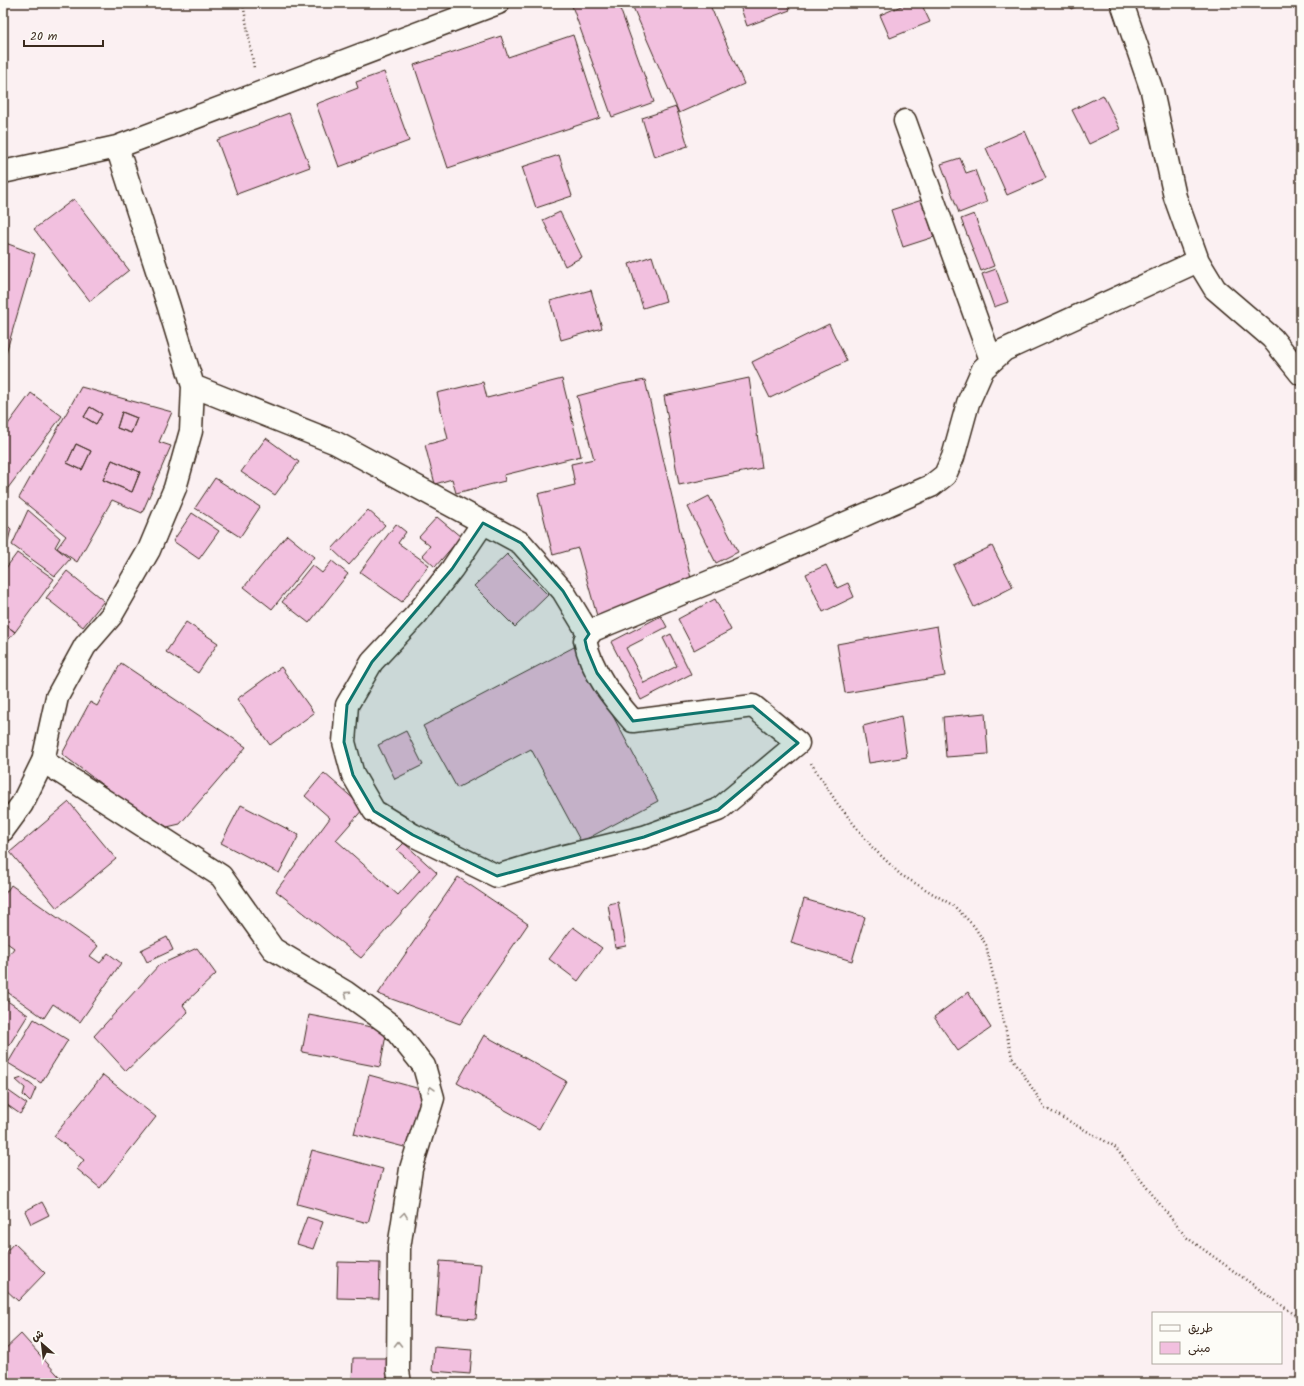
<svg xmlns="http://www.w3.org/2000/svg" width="1304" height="1386" font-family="Kalam,'Playpen Sans Arabic',sans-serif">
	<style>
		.building { fill: #f2c0df; stroke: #3b2a1e; fill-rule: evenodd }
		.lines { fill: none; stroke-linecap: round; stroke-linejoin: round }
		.minor-casing { stroke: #3b2a1e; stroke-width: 25 }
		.path { stroke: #3b2a1e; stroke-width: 2.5; stroke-dasharray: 1 3; stroke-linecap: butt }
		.minor { stroke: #fdfcf7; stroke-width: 22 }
		.oneway { stroke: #9c938a }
		.marked { fill: #0f766e; fill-opacity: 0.2; stroke: #0f766e; stroke-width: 3; stroke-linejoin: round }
	</style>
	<rect width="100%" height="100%" fill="#fbf0f2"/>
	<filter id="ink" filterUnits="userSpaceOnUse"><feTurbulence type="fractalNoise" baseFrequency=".025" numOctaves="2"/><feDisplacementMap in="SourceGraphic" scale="8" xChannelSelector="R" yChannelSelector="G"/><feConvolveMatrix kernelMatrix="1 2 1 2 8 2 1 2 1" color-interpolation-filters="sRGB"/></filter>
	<g filter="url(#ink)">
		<!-- building -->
		<path class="building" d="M 571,3 L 618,3 L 654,102 L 612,117 Z
			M 635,3 L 709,3 L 744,84 L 679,113 L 632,5 Z
			M 739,3 L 788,3 L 790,10 L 747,26 Z
			M 908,3 L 921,3 L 930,22 L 890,38 L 880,15 Z
			M 1068,3 L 1083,3 L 1071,9 Z
			M 573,35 L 600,118 L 448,168 L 414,65 L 501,36 L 508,57 Z
			M 384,72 L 409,141 L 339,167 L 316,104 L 358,88 L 356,82 Z
			M 1103,95 L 1120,129 L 1089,144 L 1072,110 Z
			M 676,107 L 688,146 L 654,157 L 642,118 Z
			M 289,113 L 310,167 L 237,194 L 217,140 Z
			M 1025,131 L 1046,178 L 1007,195 L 986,148 Z
			M 559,155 L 572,196 L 536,208 L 522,167 Z
			M 960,158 L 966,173 L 975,170 L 987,202 L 959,213 L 941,164 Z
			M 74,199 L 129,270 L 90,301 L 34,229 Z
			M 922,200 L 934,237 L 903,247 L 891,210 Z
			M 560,212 L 582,257 L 565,266 L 543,220 Z
			M 974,214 L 994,266 L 981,271 L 961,219 Z
			M 3,242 L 35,254 L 3,363 Z
			M 652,256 L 666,301 L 643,308 L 629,264 Z
			M 996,269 L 1008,302 L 994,307 L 982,274 Z
			M 591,290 L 602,328 L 561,340 L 550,301 Z
			M 829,324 L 847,361 L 770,398 L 752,362 Z
			M 749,378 L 762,468 L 679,485 L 664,396 Z
			M 562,379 L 581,456 L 504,475 L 505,481 L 456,493 L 452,479 L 435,484 L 425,445 L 448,439 L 437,393 L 483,382 L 487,398 Z
			M 645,380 L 692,583 L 599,623 L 578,548 L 553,555 L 538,494 L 575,485 L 571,464 L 594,459 L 577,396 L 622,384 Z
			M 81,387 L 172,412 L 159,442 L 171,446 L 142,513 L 112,500 L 77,562 L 57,548 L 66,536 L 19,498 ZM 90,407 L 102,414 L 96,424 L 84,417 ZM 122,412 L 137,418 L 131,433 L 117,428 ZM 76,444 L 91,451 L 82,470 L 67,463 ZM 112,460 L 140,472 L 132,492 L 103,480 Z
			M 31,393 L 62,416 L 5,492 L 3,490 L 3,431 Z
			M 90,407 L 102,414 L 96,424 L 84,417 Z
			M 122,412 L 137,418 L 131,433 L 117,428 Z
			M 266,438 L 299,462 L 275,495 L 241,472 Z
			M 76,444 L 91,451 L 82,470 L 67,463 Z
			M 112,460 L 140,472 L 132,492 L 103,480 Z
			M 215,478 L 260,507 L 240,537 L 195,508 Z
			M 709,496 L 738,552 L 716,563 L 688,507 Z
			M 28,510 L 60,538 L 55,547 L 70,559 L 55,576 L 12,545 Z
			M 368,510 L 385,525 L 349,565 L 332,549 Z
			M 192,513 L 219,531 L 199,559 L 173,541 Z
			M 437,517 L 461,537 L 435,567 L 422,555 L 430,546 L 419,537 Z
			M 3,521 L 11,529 L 7,545 L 3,550 Z
			M 396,524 L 406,532 L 398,543 L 429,565 L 402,602 L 360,572 Z
			M 287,535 L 314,557 L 272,609 L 244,587 Z
			M 992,546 L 1013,587 L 974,607 L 953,565 Z
			M 17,553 L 54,579 L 15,632 L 3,623 L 3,572 Z
			M 507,554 L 548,595 L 515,627 L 474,586 Z
			M 332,561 L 348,574 L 309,623 L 282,602 L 312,565 L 322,573 Z
			M 826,565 L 837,588 L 848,583 L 854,597 L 823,612 L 806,574 Z
			M 67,571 L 104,601 L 83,627 L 46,598 Z
			M 715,599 L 731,630 L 694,650 L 678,619 Z
			M 661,616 L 667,627 L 626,648 L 644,683 L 677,666 L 663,638 L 671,634 L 691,674 L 641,700 L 611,642 Z
			M 186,622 L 218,643 L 198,673 L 166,652 Z
			M 3,623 L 15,632 L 3,646 Z
			M 937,626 L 945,676 L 845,693 L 837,644 Z
			M 576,646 L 658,801 L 581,842 L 531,749 L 457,788 L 423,726 Z
			M 121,663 L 246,747 L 180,824 L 167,827 L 122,800 L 62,754 L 90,702 L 97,706 Z
			M 281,667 L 314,713 L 270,745 L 237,699 Z
			M 985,713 L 988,754 L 946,757 L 943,717 Z
			M 901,716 L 907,757 L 869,763 L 863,726 Z
			M 406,731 L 423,765 L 395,779 L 378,745 Z
			M 324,773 L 364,808 L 336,840 L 398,895 L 420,870 L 397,850 L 404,843 L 437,873 L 361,958 L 276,891 L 330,818 L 305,796 Z
			M 69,802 L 116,859 L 57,908 L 10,852 Z
			M 241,805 L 299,835 L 279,873 L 221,843 Z
			M 458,877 L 528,924 L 460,1024 L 378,994 Z
			M 11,885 L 98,946 L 90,956 L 100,963 L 108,953 L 121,963 L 80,1022 L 53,1004 L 44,1018 L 3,989 L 3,964 L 14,948 L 3,940 L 3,897 Z
			M 804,899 L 865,917 L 852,961 L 791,943 Z
			M 618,902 L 626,946 L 615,948 L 608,904 Z
			M 573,927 L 602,948 L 578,981 L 549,959 Z
			M 167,937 L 173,950 L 147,962 L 141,950 Z
			M 197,948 L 216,974 L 183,1005 L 188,1012 L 126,1071 L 94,1036 L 159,965 Z
			M 968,992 L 991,1028 L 958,1051 L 934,1017 Z
			M 3,998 L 28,1015 L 3,1055 Z
			M 309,1015 L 387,1030 L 380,1067 L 302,1052 Z
			M 34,1019 L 68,1040 L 41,1083 L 8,1063 Z
			M 484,1035 L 566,1081 L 539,1129 L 457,1083 Z
			M 103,1075 L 156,1117 L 100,1188 L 77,1169 L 84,1160 L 54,1136 Z
			M 369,1075 L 424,1090 L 408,1148 L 354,1134 Z
			M 22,1078 L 36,1088 L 30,1102 L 23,1095 L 25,1088 L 16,1080 Z
			M 3,1087 L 27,1104 L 20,1114 L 3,1102 Z
			M 312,1150 L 383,1169 L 368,1223 L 297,1204 Z
			M 42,1202 L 49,1215 L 31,1224 L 25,1211 Z
			M 307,1217 L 323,1222 L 313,1249 L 297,1244 Z
			M 14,1243 L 45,1273 L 18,1301 L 3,1287 L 3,1255 Z
			M 440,1261 L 481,1264 L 476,1319 L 436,1316 Z
			M 338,1262 L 380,1263 L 379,1299 L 337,1298 Z
			M 21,1334 L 65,1383 L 3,1383 L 3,1351 Z
			M 434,1347 L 472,1350 L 470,1374 L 432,1371 Z
			M 353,1358 L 390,1358 L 389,1383 L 352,1383 Z"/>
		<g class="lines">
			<defs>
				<path id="minor" d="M 1122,3 L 1152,91 L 1175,197 L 1198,261 L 1215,289 L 1272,338 L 1301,374
					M 905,121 L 991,360
					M 3,172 L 117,147 L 498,3
					M 193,386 L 336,443 L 521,543 L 563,591 L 589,634
					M 483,523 L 452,569 L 416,615 L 372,662 L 347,705 L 344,742 L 353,775 L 374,811 L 413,835 L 497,876 L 553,859 L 644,837 L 718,810 L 798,743 L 753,706 L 633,721 C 612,697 591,671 585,640 L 593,630 L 736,571 L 931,486 L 945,475 L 953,457 L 968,403 L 983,369 L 1004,350 L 1198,261
					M 43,761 L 221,876 L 273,949 L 345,992 L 392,1026 L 424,1066 L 433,1098 L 411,1169 L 399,1248 L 398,1371 L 400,1383
					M 3,830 L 22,804 L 43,761 L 57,697 L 85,646 L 111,616 L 149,550 L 175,488 L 191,431 L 193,386 L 168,304 L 117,147"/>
			</defs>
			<!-- minor casing -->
			<use href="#minor" class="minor-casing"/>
			<!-- path -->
			<path class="path" d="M 243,3 L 254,68
				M 811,763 L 837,803 L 872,847 L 901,875 L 954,906 L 974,926 L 986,945 L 1012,1057 L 1045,1108 L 1114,1146 L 1186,1237 L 1301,1319"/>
			<!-- minor -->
			<use href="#minor" class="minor"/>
		</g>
		<!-- one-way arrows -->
		<defs><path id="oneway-chevron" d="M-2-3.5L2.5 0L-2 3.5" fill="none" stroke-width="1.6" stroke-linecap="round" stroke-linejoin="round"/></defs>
		<g class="oneway">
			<use href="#oneway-chevron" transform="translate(347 994) rotate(-146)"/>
			<use href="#oneway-chevron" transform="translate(431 1089) rotate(-106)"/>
			<use href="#oneway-chevron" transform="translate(404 1215) rotate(-82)"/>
			<use href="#oneway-chevron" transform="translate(398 1344) rotate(-90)"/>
		</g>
	</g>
	<!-- marked area -->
	<path class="marked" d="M 483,523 L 521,543 L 563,591 L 589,634 L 585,640 L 587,649 L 597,673 L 633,721 L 753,706 L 798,743 L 718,810 L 644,837 L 497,876 L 413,835 L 374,811 L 353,775 L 344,742 L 347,705 L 372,662 L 452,569 Z"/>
	<!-- margin -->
	<rect width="1304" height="1386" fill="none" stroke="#fdfcf7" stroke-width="16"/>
	<rect x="8" y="8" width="1288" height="1370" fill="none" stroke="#3b2a1e" stroke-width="1.5" filter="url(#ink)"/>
	<!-- legend -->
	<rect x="1152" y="1312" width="130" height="52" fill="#fdfcf7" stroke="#afa8a0"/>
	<rect x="1160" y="1325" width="20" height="6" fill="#fdfcf7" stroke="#afa8a0"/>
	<text x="1188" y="1332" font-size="12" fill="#3b2a1e">طريق</text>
	<rect x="1160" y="1342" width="20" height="12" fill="#f2c0df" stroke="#afa8a0"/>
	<text x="1188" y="1352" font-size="12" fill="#3b2a1e">مبنى</text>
	<!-- north arrow -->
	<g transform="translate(42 1344) rotate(332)" stroke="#fdfcf7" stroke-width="3" paint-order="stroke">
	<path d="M0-3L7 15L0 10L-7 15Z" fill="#3b2a1e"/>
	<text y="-6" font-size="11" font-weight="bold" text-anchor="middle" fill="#3b2a1e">ش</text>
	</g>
	<!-- scale -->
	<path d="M24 40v6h79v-6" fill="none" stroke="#3b2a1e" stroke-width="2"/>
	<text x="30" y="40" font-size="12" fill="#3b2a1e" stroke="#fdfcf7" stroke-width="3" paint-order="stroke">20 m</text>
</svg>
